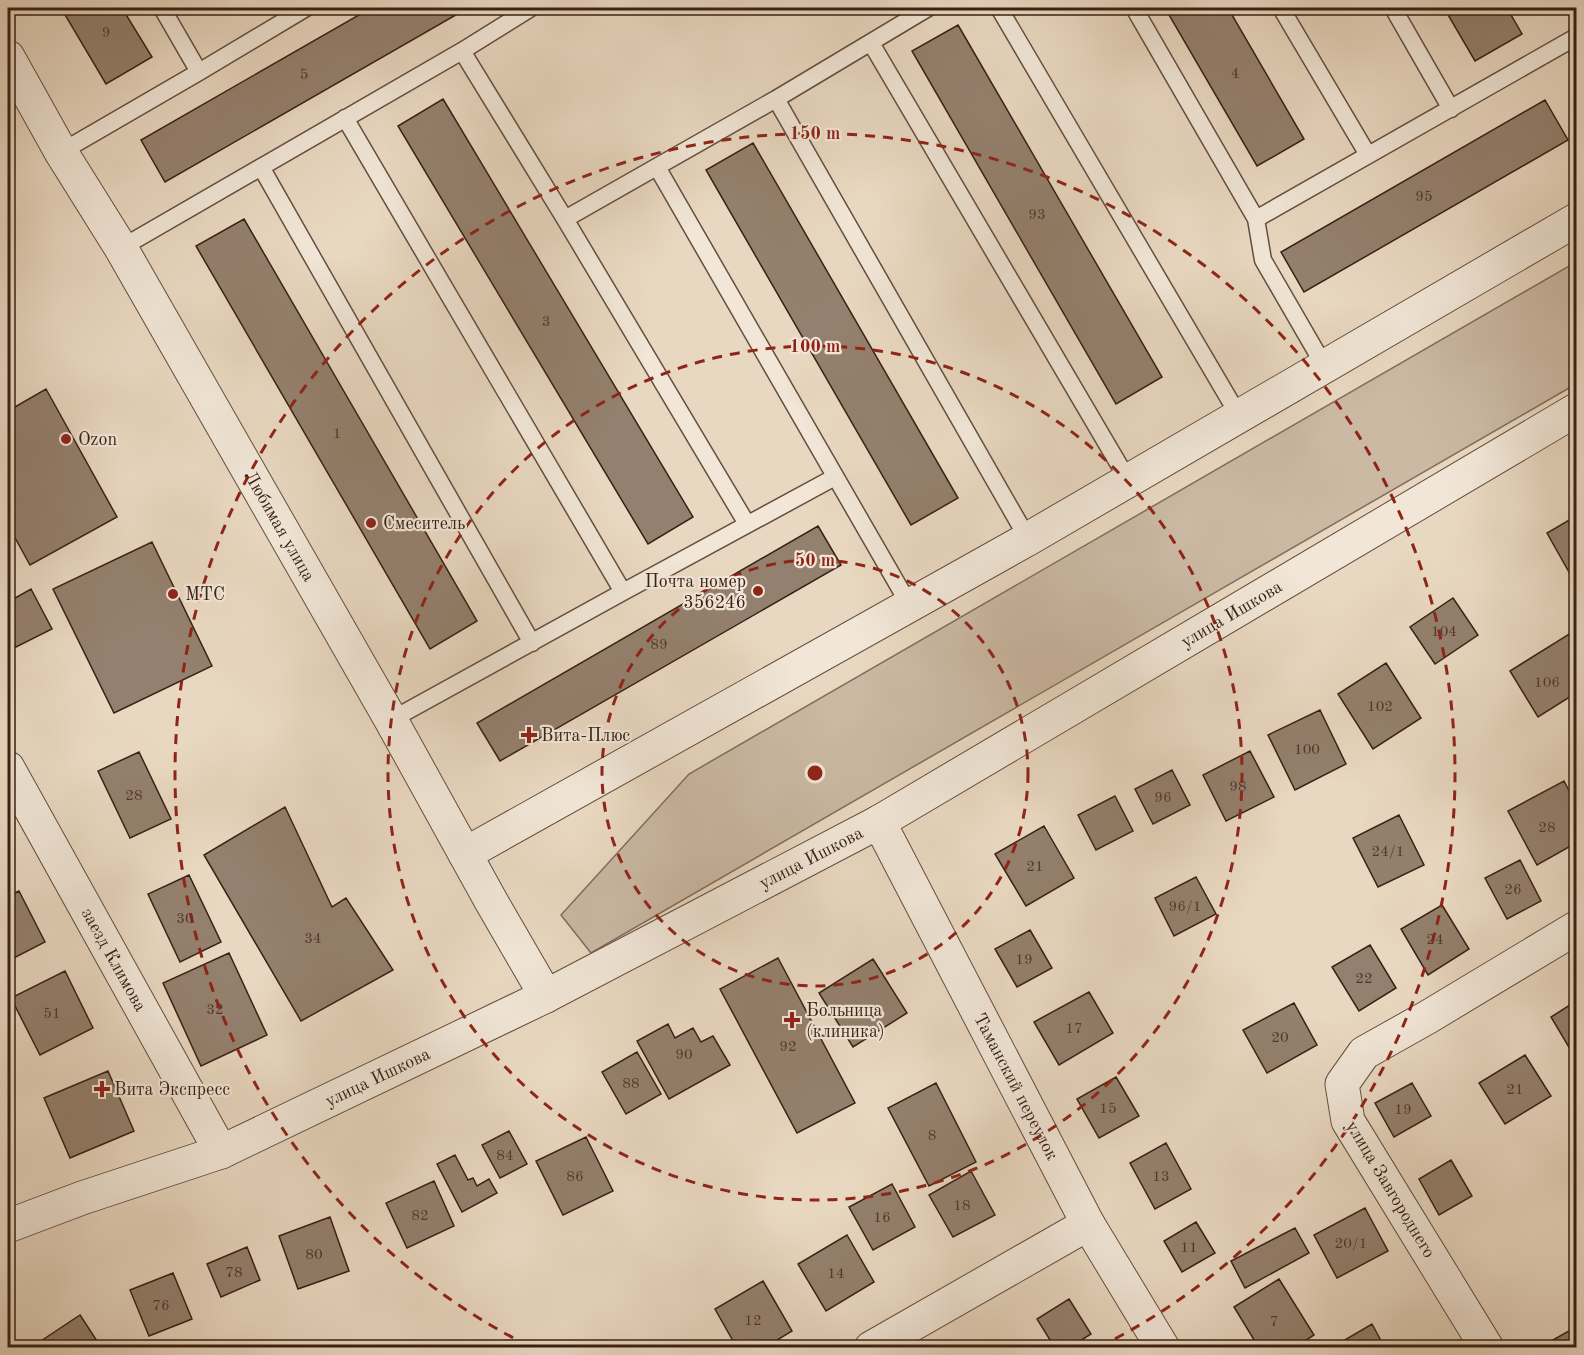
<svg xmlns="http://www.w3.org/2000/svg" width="1584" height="1355" font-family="'Old Standard TT',serif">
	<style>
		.green { fill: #cbb9a4; stroke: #826c5c; stroke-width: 1.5 }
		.building { fill: #94806e; stroke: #382014; stroke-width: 1.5 }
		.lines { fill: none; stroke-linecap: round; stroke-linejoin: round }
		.lane-casing { stroke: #644e3f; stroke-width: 19 }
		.street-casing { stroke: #644e3f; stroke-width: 35 }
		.lane { stroke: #f1e6d7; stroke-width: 16 }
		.street { stroke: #f1e6d7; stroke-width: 33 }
		.ring { fill: none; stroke: #8f2418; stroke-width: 3; stroke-dasharray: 10 8 }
		.poi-dot { fill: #8f2418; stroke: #f1e6d7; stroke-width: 2 }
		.labels { text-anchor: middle; stroke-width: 4.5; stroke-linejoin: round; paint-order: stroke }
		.number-label { font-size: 15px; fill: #4f382a }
		.poi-label { font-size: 18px; fill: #382014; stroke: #f1e6d7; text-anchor: start }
		.street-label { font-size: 18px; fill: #382014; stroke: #f1e6d7 }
		.centre { fill: #8f2418; stroke: #f1e6d7; stroke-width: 3 }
		.ring-label { font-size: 18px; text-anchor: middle; font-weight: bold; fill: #8f2418; stroke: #f1e6d7; stroke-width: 4.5; stroke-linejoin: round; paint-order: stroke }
	</style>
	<rect width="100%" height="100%" fill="#e9d8c1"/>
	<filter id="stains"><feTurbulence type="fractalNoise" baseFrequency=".00333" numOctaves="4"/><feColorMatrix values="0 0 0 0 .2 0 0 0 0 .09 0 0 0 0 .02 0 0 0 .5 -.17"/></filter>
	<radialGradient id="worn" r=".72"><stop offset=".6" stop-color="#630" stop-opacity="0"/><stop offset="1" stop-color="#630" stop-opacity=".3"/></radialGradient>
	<!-- green -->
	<path class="green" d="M 1576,262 L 1576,384 L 591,953 L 561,915 L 689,774 Z"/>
	<!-- building -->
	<path class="building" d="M 61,8 L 122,8 L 152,57 L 106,84 Z
		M 371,8 L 468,8 L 165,182 L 141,140 Z
		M 1165,8 L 1228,8 L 1304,139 L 1257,166 Z
		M 1444,8 L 1507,8 L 1522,34 L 1475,61 Z
		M 958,25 L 1162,377 L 1116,404 L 912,51 Z
		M 443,99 L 693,517 L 648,544 L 398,126 Z
		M 1545,100 L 1568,140 L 1304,292 L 1281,252 Z
		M 753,143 L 958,498 L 911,525 L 706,170 Z
		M 244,219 L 477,621 L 430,649 L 196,246 Z
		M 46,389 L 117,517 L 30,565 L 8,525 L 8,411 Z
		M 1576,516 L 1576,580 L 1574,581 L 1547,533 Z
		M 818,526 L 841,565 L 500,761 L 477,723 Z
		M 152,542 L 212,666 L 114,713 L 53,589 Z
		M 31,589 L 52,629 L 16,647 L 8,632 L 8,602 Z
		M 1453,598 L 1478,635 L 1435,664 L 1410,627 Z
		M 1574,631 L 1576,636 L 1576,693 L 1538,717 L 1510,671 Z
		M 1386,663 L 1421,718 L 1373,749 L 1338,694 Z
		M 1320,710 L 1346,764 L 1295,790 L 1268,735 Z
		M 1250,751 L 1274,797 L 1226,821 L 1203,775 Z
		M 139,752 L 171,819 L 130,838 L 98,771 Z
		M 1172,770 L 1190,805 L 1153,824 L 1135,789 Z
		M 1564,781 L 1576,804 L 1576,843 L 1537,865 L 1508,811 Z
		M 1115,796 L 1133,831 L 1096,850 L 1078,815 Z
		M 285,807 L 332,907 L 346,898 L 393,970 L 301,1021 L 204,855 Z
		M 1399,815 L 1424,865 L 1378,887 L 1353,838 Z
		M 1044,826 L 1074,878 L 1026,906 L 995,854 Z
		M 1520,860 L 1541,901 L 1507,919 L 1485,878 Z
		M 189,875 L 221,942 L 180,962 L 148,894 Z
		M 1196,877 L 1216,914 L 1174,936 L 1155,898 Z
		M 19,891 L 45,942 L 8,961 L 8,896 Z
		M 1442,905 L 1469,949 L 1428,975 L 1401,929 Z
		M 1030,930 L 1052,968 L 1017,987 L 995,949 Z
		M 1370,945 L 1396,988 L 1359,1011 L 1332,967 Z
		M 229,953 L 267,1035 L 201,1066 L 163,983 Z
		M 778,958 L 855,1103 L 797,1133 L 720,989 Z
		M 873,959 L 907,1013 L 853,1047 L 819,993 Z
		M 65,971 L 93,1028 L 40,1055 L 11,998 Z
		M 1089,992 L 1113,1033 L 1059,1065 L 1034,1022 Z
		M 1576,1001 L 1576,1045 L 1570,1049 L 1551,1017 Z
		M 1294,1003 L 1317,1045 L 1267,1073 L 1243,1030 Z
		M 668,1024 L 675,1038 L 693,1028 L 701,1042 L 713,1036 L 730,1065 L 669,1099 L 637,1041 Z
		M 637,1052 L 661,1094 L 626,1114 L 602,1072 Z
		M 1525,1055 L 1551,1096 L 1505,1124 L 1479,1083 Z
		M 108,1071 L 134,1131 L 70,1158 L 44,1098 Z
		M 1116,1077 L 1139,1116 L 1099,1138 L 1077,1099 Z
		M 936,1083 L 976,1162 L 929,1186 L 888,1108 Z
		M 1412,1083 L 1431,1116 L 1394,1137 L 1375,1103 Z
		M 509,1131 L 527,1164 L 500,1178 L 482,1145 Z
		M 586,1137 L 613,1191 L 563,1215 L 536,1161 Z
		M 1166,1143 L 1191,1189 L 1155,1209 L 1130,1163 Z
		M 455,1155 L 468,1180 L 473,1178 L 477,1186 L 489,1179 L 497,1193 L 462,1212 L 437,1164 Z
		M 1451,1160 L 1472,1196 L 1439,1215 L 1419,1179 Z
		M 971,1171 L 995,1215 L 953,1237 L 929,1195 Z
		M 434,1181 L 454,1226 L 407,1248 L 386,1203 Z
		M 892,1184 L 915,1227 L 873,1250 L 849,1207 Z
		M 1365,1208 L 1388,1251 L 1337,1278 L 1314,1235 Z
		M 330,1217 L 349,1271 L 298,1289 L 279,1236 Z
		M 1196,1222 L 1215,1253 L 1182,1272 L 1164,1241 Z
		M 1295,1228 L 1309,1253 L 1245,1288 L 1231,1261 Z
		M 847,1235 L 874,1282 L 826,1311 L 798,1264 Z
		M 247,1247 L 260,1280 L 221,1297 L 207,1264 Z
		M 173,1273 L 192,1319 L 149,1336 L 130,1290 Z
		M 1279,1279 L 1314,1335 L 1294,1348 L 1259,1348 L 1234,1307 Z
		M 763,1281 L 792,1331 L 764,1348 L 737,1348 L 715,1309 Z
		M 1069,1299 L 1091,1334 L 1069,1348 L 1055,1348 L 1037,1319 Z
		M 80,1315 L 99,1344 L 94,1348 L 41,1348 L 38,1343 Z
		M 1372,1324 L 1385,1348 L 1331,1348 Z
		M 1576,1327 L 1576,1348 L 1543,1348 L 1542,1346 Z"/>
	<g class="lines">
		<defs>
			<path id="lane" d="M 162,8 L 199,72
				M 999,8 L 1239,416
				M 1134,8 L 1256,219 L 1263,260 L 1325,367
				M 1281,8 L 1368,155
				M 1393,8 L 1451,109
				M 871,43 L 1128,480
				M 462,51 L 531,8
				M 776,99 L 1028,539
				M 345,118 L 623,592
				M 61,152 L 199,72 L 306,8
				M 261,167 L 532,643
				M 657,167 L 910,606
				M 565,219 L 776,99 L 928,8
				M 1256,219 L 1576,37
				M 121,248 L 462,51 L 565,219 L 747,524
				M 391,720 L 623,592 L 835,477"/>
			<g id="street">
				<path id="s1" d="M 8,57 L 61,152 L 121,248 L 391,720 L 491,901 L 546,996"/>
				<path id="s2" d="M 8,768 L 221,1152"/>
				<path id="s3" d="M 879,822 L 1088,1224 L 1163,1348"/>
				<path d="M 465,854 L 1028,539 L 1576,220"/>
				<path id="s4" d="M 8,1226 L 82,1198 L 221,1152 L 546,996 L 879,822 L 1576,410"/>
				<path d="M 871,1348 L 1088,1224"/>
				<path d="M 1487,1348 L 1348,1121 L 1342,1084 L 1364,1053 L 1428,1017 L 1576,928"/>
			</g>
		</defs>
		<!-- lane casing -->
		<use href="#lane" class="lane-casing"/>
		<!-- street casing -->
		<use href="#street" class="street-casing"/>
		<!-- lane -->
		<use href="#lane" class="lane"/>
		<!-- street -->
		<use href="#street" class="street"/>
	</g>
	<!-- distance rings -->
	<g class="ring">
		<circle cx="815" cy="773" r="213"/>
		<circle cx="815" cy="773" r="427"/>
		<path d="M529 1346A640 640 0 1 1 1101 1346"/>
	</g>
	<!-- markers -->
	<g class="poi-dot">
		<circle cx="66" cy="439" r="6"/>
		<circle cx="371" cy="523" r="6"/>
		<circle cx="758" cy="591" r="6"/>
		<circle cx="173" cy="594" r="6"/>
		<path d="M526 726h6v6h6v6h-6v6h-6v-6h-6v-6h6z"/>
		<path d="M789 1011h6v6h6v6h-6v6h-6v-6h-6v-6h6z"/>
		<path d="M99 1080h6v6h6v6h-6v6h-6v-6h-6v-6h6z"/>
	</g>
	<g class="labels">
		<!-- number labels -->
		<g class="number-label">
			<text x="106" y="37">9</text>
			<text x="1235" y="78">4</text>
			<text x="304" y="79">5</text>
			<text x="1424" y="201">95</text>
			<text x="1037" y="219">93</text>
			<text x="546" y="326">3</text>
			<text x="337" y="438">1</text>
			<text x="1444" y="636">104</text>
			<text x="659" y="649">89</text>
			<text x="1547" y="687">106</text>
			<text x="1380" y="711">102</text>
			<text x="1307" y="754">100</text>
			<text x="1238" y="791">98</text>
			<text x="134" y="800">28</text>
			<text x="1163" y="802">96</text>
			<text x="1547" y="832">28</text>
			<text x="1388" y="856">24/1</text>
			<text x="1035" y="871">21</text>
			<text x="1513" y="894">26</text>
			<text x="1185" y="911">96/1</text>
			<text x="185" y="923">30</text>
			<text x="313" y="943">34</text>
			<text x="1435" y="944">24</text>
			<text x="1024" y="964">19</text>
			<text x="1364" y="983">22</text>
			<text x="215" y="1014">32</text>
			<text x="52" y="1018">51</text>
			<text x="1074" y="1033">17</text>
			<text x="1280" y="1042">20</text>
			<text x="788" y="1051">92</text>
			<text x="684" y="1059">90</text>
			<text x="631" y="1088">88</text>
			<text x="1515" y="1094">21</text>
			<text x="1108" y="1113">15</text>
			<text x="1403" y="1114">19</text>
			<text x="932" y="1140">8</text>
			<text x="505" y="1160">84</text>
			<text x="575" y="1181">86</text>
			<text x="1161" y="1181">13</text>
			<text x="962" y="1210">18</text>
			<text x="420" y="1220">82</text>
			<text x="882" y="1222">16</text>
			<text x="1351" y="1248">20/1</text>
			<text x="1189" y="1252">11</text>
			<text x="314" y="1259">80</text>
			<text x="234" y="1277">78</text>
			<text x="836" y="1278">14</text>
			<text x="161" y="1310">76</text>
			<text x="753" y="1325">12</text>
			<text x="1274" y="1326">7</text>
		</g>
		<!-- poi labels -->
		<g class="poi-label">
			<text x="78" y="445">Ozon</text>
			<text x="383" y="529">Смеситель</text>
			<text x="746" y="587" text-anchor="end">Почта номер<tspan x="746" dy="21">356246</tspan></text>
			<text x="185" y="600">МТС</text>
			<text x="541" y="741">Вита-Плюс</text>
			<text x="806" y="1016">Больница<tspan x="806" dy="21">(клиника)</tspan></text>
			<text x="114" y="1095">Вита Экспресс</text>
		</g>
		<!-- street labels -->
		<g class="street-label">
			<text dy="6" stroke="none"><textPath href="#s1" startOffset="542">Любимая улица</textPath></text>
			<text dy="6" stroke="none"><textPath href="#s4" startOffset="1371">улица Ишкова</textPath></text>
			<text dy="6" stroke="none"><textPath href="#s4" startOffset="885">улица Ишкова</textPath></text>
			<text dy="6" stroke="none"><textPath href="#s2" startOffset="219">заезд Климова</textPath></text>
			<text dy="6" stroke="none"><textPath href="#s4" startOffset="399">улица Ишкова</textPath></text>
			<text dy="6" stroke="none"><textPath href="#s3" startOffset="298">Таманский переулок</textPath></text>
			<text transform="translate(1391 1189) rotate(59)" y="6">улица Завгороднего</text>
		</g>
	</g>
	<circle cx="815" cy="773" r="9" class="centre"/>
	<g class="ring-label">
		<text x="815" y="139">150 m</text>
		<text x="815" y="352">100 m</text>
		<text x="815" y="566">50 m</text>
	</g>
	<!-- margin -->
	<rect width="1584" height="1355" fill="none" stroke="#e9d8c1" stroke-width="30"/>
	<rect x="9" y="9" width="1566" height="1337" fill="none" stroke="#382014" stroke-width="3"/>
	<rect x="15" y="15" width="1554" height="1325" fill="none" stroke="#382014" stroke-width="1.5"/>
	<rect width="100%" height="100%" filter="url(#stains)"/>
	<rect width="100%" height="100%" fill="url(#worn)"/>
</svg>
